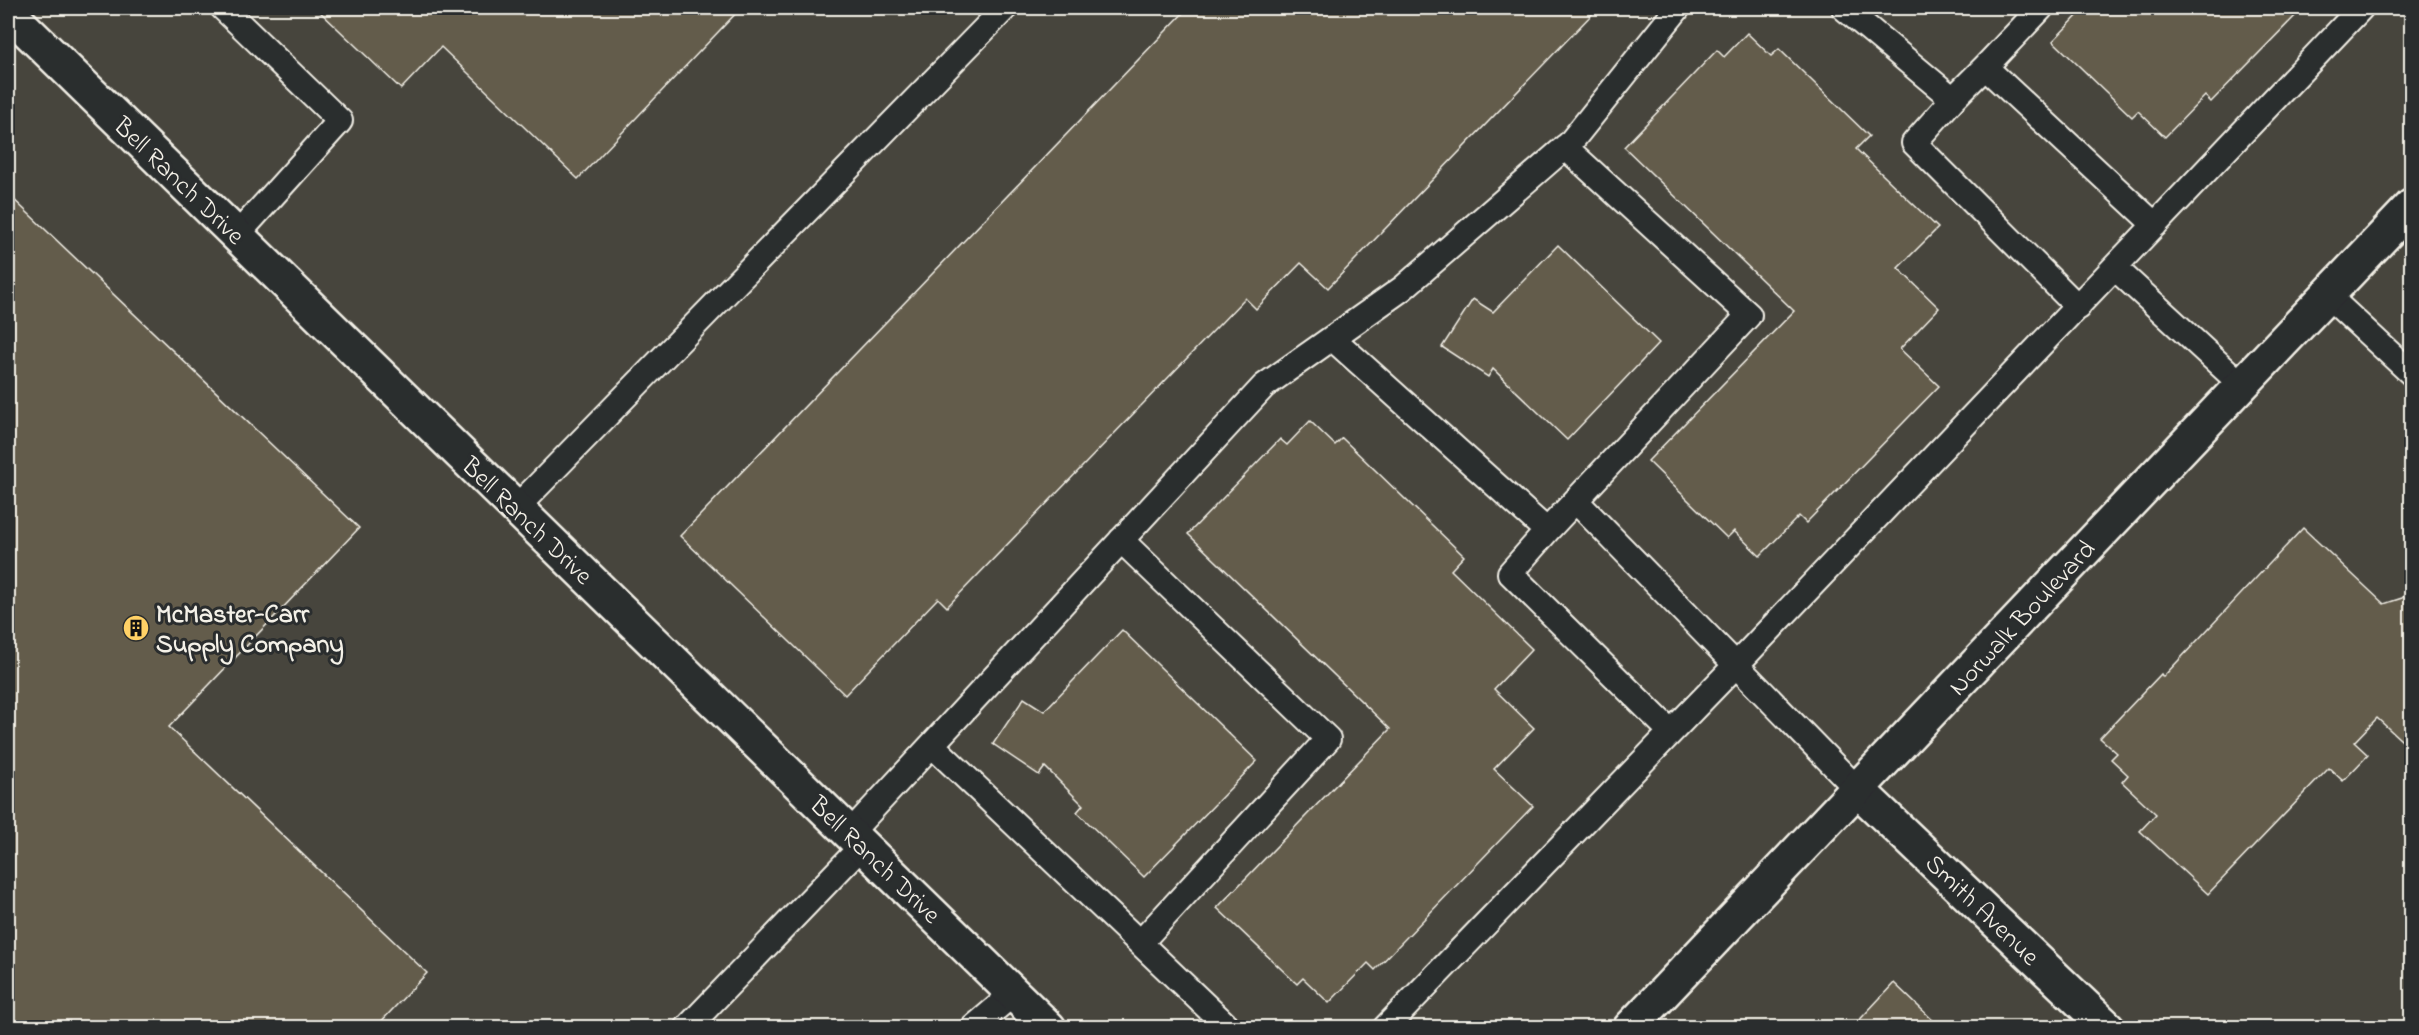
<svg xmlns="http://www.w3.org/2000/svg" width="2419" height="1035" font-family="'Indie Flower',sans-serif">
	<style>
		.built { fill: #47453d }
		.building { fill: #645c4c; stroke: #f4f1e8; stroke-width: 1.5 }
		.lines { fill: none; stroke-linecap: round; stroke-linejoin: round }
		.lane-casing { stroke: #f4f1e8; stroke-width: 28 }
		.street-casing { stroke: #f4f1e8; stroke-width: 38 }
		.secondary-casing { stroke: #f4f1e8; stroke-width: 38 }
		.lane { stroke: #2a2d2e; stroke-width: 24 }
		.street { stroke: #2a2d2e; stroke-width: 33 }
		.secondary { stroke: #2a2d2e; stroke-width: 33 }
		.labels { text-anchor: middle; stroke-width: 6; stroke-linejoin: round; paint-order: stroke }
		.street-label { font-size: 26px; fill: #f4f1e8; stroke: #2a2d2e }
		.poi-label { font-size: 26px; font-weight: bold; fill: #f4f1e8; stroke: #2a2d2e; text-anchor: start }
	</style>
	<rect width="100%" height="100%" fill="#3b3b37"/>
	<filter id="ink" filterUnits="userSpaceOnUse"><feTurbulence type="fractalNoise" baseFrequency=".0167" numOctaves="2"/><feDisplacementMap in="SourceGraphic" scale="12" xChannelSelector="R" yChannelSelector="G"/><feConvolveMatrix kernelMatrix="1 2 1 2 8 2 1 2 1" color-interpolation-filters="sRGB"/></filter>
	<g filter="url(#ink)">
		<!-- built -->
		<path class="built" d="M 8,8 L 2411,8 L 2411,1027 L 8,1027 Z"/>
		<!-- building -->
		<path class="building" d="M 316,8 L 741,8 L 578,179 L 441,47 L 401,89 Z
			M 1188,8 L 1598,8 L 1328,288 L 1301,263 L 1256,309 L 1245,298 L 947,607 L 938,598 L 845,695 L 680,536 Z
			M 2085,8 L 2303,8 L 2211,102 L 2205,96 L 2165,137 L 2138,111 L 2132,117 L 2053,41 Z
			M 1747,33 L 1771,56 L 1779,49 L 1869,136 L 1856,149 L 1938,228 L 1898,268 L 1939,308 L 1900,349 L 1939,386 L 1806,523 L 1799,516 L 1760,556 L 1734,531 L 1727,538 L 1648,461 L 1794,311 L 1624,147 L 1717,50 L 1724,57 Z
			M 8,194 L 359,528 L 169,727 L 427,973 L 375,1028 L 8,1028 Z
			M 1558,245 L 1659,343 L 1567,440 L 1493,369 L 1488,377 L 1442,347 L 1473,299 L 1493,312 Z
			M 1310,421 L 1335,445 L 1342,438 L 1464,556 L 1451,570 L 1532,649 L 1494,689 L 1534,728 L 1494,769 L 1533,806 L 1375,970 L 1368,963 L 1329,1003 L 1303,978 L 1297,984 L 1217,908 L 1390,729 L 1188,534 L 1280,439 L 1287,445 Z
			M 2303,528 L 2384,604 L 2402,598 L 2412,589 L 2412,750 L 2377,718 L 2354,742 L 2368,755 L 2343,781 L 2329,768 L 2208,894 L 2140,831 L 2156,814 L 2122,782 L 2128,775 L 2111,759 L 2117,753 L 2100,738 L 2161,674 L 2163,677 Z
			M 1122,630 L 1257,761 L 1144,877 L 1077,812 L 1083,805 L 1045,767 L 1039,775 L 993,744 L 1024,698 L 1044,711 Z
			M 1894,983 L 1941,1028 L 1852,1028 Z"/>
		<g class="lines">
			<defs>
				<path id="lane" d="M 223,8 L 340,121 L 237,235
					M 1844,8 L 1953,99 L 1914,143 L 2078,307
					M 1985,67 L 2041,8
					M 1953,99 L 1985,67 L 2155,225
					M 1565,147 L 1749,315 L 1547,531 L 1510,573 L 1671,732
					M 2115,268 L 2242,385
					M 2327,295 L 2412,374
					M 1332,338 L 1547,531
					M 516,508 L 1005,8
					M 1121,540 L 1328,739 L 1140,943
					M 932,745 L 1229,1028
					M 1858,790 L 1736,665 L 2361,8
					M 850,833 L 1264,386 L 1403,288 L 1570,143 L 1678,8
					M 687,1028 L 863,845
					M 973,1028 L 1014,993
					M 1385,1028 L 1736,665 L 1576,501"/>
				<path id="street" d="M 8,12 L 1049,1028
					M 1858,790 L 2108,1028"/>
				<path id="secondary" d="M 1630,1028 L 2412,206"/>
			</defs>
			<!-- lane casing -->
			<use href="#lane" class="lane-casing"/>
			<!-- street casing -->
			<use href="#street" class="street-casing"/>
			<!-- secondary casing -->
			<use href="#secondary" class="secondary-casing"/>
			<!-- lane -->
			<use href="#lane" class="lane"/>
			<!-- street -->
			<use href="#street" class="street"/>
			<!-- secondary -->
			<use href="#secondary" class="secondary"/>
		</g>
	</g>
	<!-- icons -->
	<defs>
		<symbol id="building-disc" viewBox="-11 -11 22 22"><circle r="9.5" fill="#ffd166" stroke="#2a2d2e"/><path d="M-4-6H4V6H1V3H-1V6H-4ZM-2.5-4.3h1.7v1.8h-1.7ZM.8-4.3h1.7v1.8H.8ZM-2.5-1h1.7V.8h-1.7ZM.8-1h1.7V.8H.8Z" fill="#111"/></symbol>
	</defs>
	<g fill-rule="evenodd">
		<use href="#building-disc" x="121" y="613" width="30" height="30"/>
	</g>
	<g class="labels">
		<!-- street labels -->
		<g class="street-label">
			<text transform="translate(180 180) rotate(44)" y="9">Bell Ranch Drive</text>
			<text transform="translate(528 520) rotate(44)" y="9">Bell Ranch Drive</text>
			<text transform="translate(2021 617) rotate(-47)" y="9">Norwalk Boulevard</text>
			<text transform="translate(876 859) rotate(44)" y="9">Bell Ranch Drive</text>
			<text transform="translate(1983 909) rotate(44)" y="9">Smith Avenue</text>
		</g>
		<!-- poi labels -->
		<g class="poi-label">
			<text x="156" y="622">McMaster-Carr<tspan x="156" dy="30">Supply Company</tspan></text>
		</g>
	</g>
	<!-- margin -->
	<rect width="2419" height="1035" fill="none" stroke="#2a2d2e" stroke-width="30"/>
	<rect x="15" y="15" width="2389" height="1005" fill="none" stroke="#f4f1e8" stroke-width="2" filter="url(#ink)"/>
</svg>
